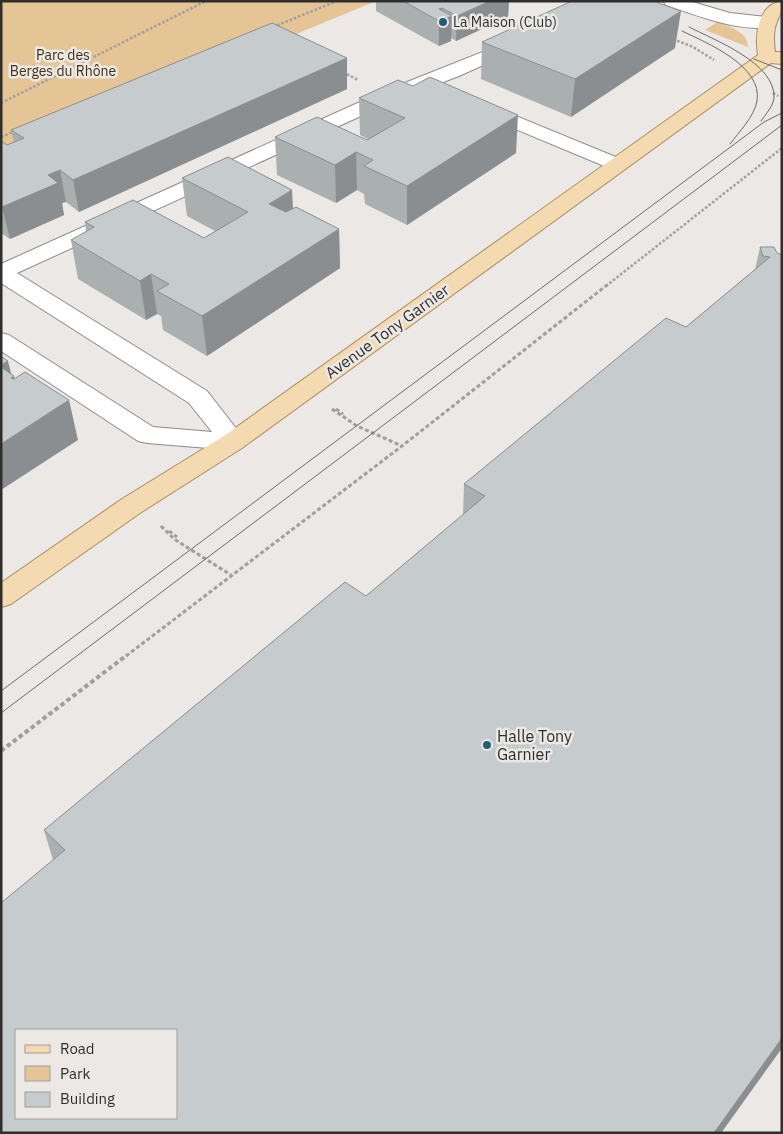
<svg xmlns="http://www.w3.org/2000/svg" width="783" height="1134" font-family="'IBM Plex Sans',sans-serif">
	<style>
		.green { fill: #e5c596 }
		.lines { fill: none; stroke-linecap: round; stroke-linejoin: round }
		.minor-casing { stroke: #8d8b87; stroke-width: 2 }
		.major-casing { stroke: #aa8e61; stroke-width: 2 }
		.path-far2 { stroke: #a19e9c; stroke-width: 2.5; stroke-dasharray: 2.5 2; stroke-linecap: butt }
		.path-far1 { stroke: #a19e9c; stroke-width: 3; stroke-dasharray: 4 2.5; stroke-linecap: butt }
		.path { stroke: #a19e9c; stroke-width: 4; stroke-dasharray: 4.5 3; stroke-linecap: butt }
		.minor { fill: #fff; fill-rule: evenodd }
		.major { fill: #f4dab1; fill-rule: evenodd }
		.tram { stroke: #6c6b68; stroke-width: 1 }
		.wall { fill: #aaafb0 }
		.shaded-wall { fill: #8b8e90 }
		.building { fill: #c6cbcd; stroke: #8b8e90; fill-rule: evenodd }
		.poi-dot { fill: #1f6075; stroke: #ebe8e5; stroke-width: 2 }
		.labels { text-anchor: middle; stroke-width: 5; stroke-linejoin: round; paint-order: stroke }
		.far-poi-label { font-size: 14px; fill: #2f2e2c; stroke: #ebe8e5; text-anchor: start }
		.far-park-label { font-size: 14px; fill: #423114; stroke: #ebe8e5 }
		.street-label { font-size: 16px; fill: #2f2e2c; stroke: #ebe8e5 }
		.poi-label { font-size: 16px; fill: #2f2e2c; stroke: #ebe8e5; text-anchor: start }
	</style>
	<rect width="100%" height="100%" fill="#ebe8e5"/>
	<!-- green -->
	<path class="green" d="M 1,1 L 376,1 L 1,156 Z
		M 717,22 C 729,26 748,32 748,47 L 705,30 Z"/>
	<g class="lines">
		<defs>
			<path id="minor" d="M 663,1 L 689,1 L 730,13 L 774,18 L 777,22 L 774,26 C 742,34 696,15 666,5 Z
				M 515,39 L 521,40 L 524,44 L 521,48 L 459,76 L 396,100 L 17,273 L 207,391 L 242,436 L 246,442 L 242,448 L 233,450 L 147,443 L 138,441 L 1,351 L 1,333 L 9,335 L 153,427 L 212,432 L 189,403 L 1,283 L 1,264 L 382,92 Z
				M 484,103 L 623,160 L 626,164 L 623,168 L 616,170 L 609,168 L 477,113 L 474,109 L 477,105 Z"/>
			<path id="major" d="M 782,1 C 782,17 778,15 775,28 C 773,36 774,44 775,52 L 782,52 L 782,64 L 771,63 L 242,448 L 140,513 L 11,604 L 1,607 L 1,583 L 122,499 L 224,436 L 758,55 C 755,36 757,5 782,1 Z"/>
		</defs>
		<!-- minor casing -->
		<use href="#minor" class="minor-casing"/>
		<!-- major casing -->
		<use href="#major" class="major-casing"/>
		<!-- path-far2 -->
		<path class="path-far2" d="M 273,27 L 337,1
			M 673,39 L 693,47 L 714,60
			M 343,72 L 358,80
			M 773,93 L 778,96
			M 1,103 L 206,1
			M 1,137 L 15,131
			M 606,286 L 782,148"/>
		<!-- path-far1 -->
		<path class="path-far1" d="M 332,409 L 357,426 L 402,446
			M 336,409 L 343,414
			M 161,526 L 174,539 L 231,575
			M 169,531 L 177,537
			M 126,656 L 402,446 L 607,285"/>
		<!-- path -->
		<path class="path" d="M 1,751 L 127,655"/>
		<!-- minor -->
		<use href="#minor" class="minor"/>
		<!-- major -->
		<use href="#major" class="major"/>
		<!-- tram -->
		<path class="tram" d="M 689,27 C 714,40 776,63 774,98 C 773,106 766,114 761,121
			M 682,31 C 707,43 763,66 757,101 C 754,117 739,132 730,144
			M 754,59 L 782,70
			M 1,691 L 764,122 L 782,113
			M 1,713 L 782,125"/>
	</g>
	<!-- wall -->
	<path class="wall" d="M 376,1 L 509,1 L 508,17 L 456,41 L 451,38 L 451,41 L 439,46 L 376,11 Z
		M 482,42 L 675,48 L 571,117 L 481,79 Z
		M 347,58 L 347,89 L 79,212 L 66,202 L 62,203 L 64,215 L 10,239 L 1,233 L 1,141 L 7,145 L 14,142 L 11,130 Z
		M 359,98 L 516,153 L 407,225 L 365,204 L 364,194 L 357,190 L 336,203 L 277,175 L 275,137 L 367,140 L 368,139 L 360,135 Z
		M 182,178 L 293,208 L 339,229 L 340,268 L 207,356 L 163,330 L 161,316 L 157,314 L 146,320 L 78,279 L 71,240 L 86,232 L 85,222 L 204,238 L 215,231 L 187,216 Z
		M 760,247 L 774,247 L 782,1048 L 721,1133 L 1,1133 L 53,860 L 44,830 L 366,596 L 463,515 L 464,484 L 686,327 L 755,270 Z"/>
	<!-- shaded-wall -->
	<path class="shaded-wall" d="M 490,1 L 509,1 L 508,17 L 456,41 L 457,16 Z
		M 442,8 L 441,20 L 452,16 L 451,41 L 439,46 L 439,9 Z
		M 681,11 L 675,48 L 571,117 L 575,79 Z
		M 347,58 L 347,89 L 79,212 L 73,180 Z
		M 518,115 L 516,153 L 407,225 L 407,186 Z
		M 356,152 L 357,190 L 336,203 L 335,165 Z
		M 60,170 L 66,202 L 62,203 L 64,215 L 10,239 L 2,207 L 48,175 Z
		M 292,190 L 294,228 L 269,204 Z
		M 339,229 L 340,268 L 207,356 L 202,316 Z
		M 151,274 L 157,314 L 146,320 L 140,281 Z
		M 8,361 L 12,377 L 14,376 L 23,416 L 1,374 L 1,365 Z
		M 69,400 L 78,440 L 1,490 L 1,444 Z
		M 782,1038 L 782,1048 L 721,1133 L 714,1133 Z"/>
	<!-- building -->
	<path class="building" d="M 403,1 L 490,1 L 457,16 L 442,8 L 439,9 L 452,16 L 439,21 Z
		M 572,1 L 653,1 L 681,11 L 575,79 L 482,42 Z
		M 272,23 L 347,58 L 73,180 L 60,170 L 48,175 L 58,183 L 2,207 L 1,206 L 1,141 L 7,145 L 24,138 L 11,130 Z
		M 430,77 L 518,115 L 407,186 L 364,166 L 373,160 L 356,152 L 335,165 L 275,137 L 317,117 L 367,140 L 405,118 L 359,98 L 398,80 L 413,86 Z
		M 228,157 L 292,190 L 269,204 L 286,212 L 296,207 L 339,229 L 202,316 L 157,291 L 169,284 L 151,274 L 140,281 L 71,240 L 94,227 L 85,222 L 133,200 L 204,238 L 248,212 L 182,178 Z
		M 760,247 L 774,247 L 777,253 L 782,255 L 782,1038 L 714,1133 L 1,1133 L 1,903 L 65,850 L 44,830 L 345,582 L 366,596 L 485,496 L 464,484 L 666,318 L 686,327 L 770,257 L 763,256 ZM 16,1030 L 176,1030 L 176,1118 L 16,1118 Z
		M 1,356 L 8,361 L 1,365 Z
		M 1,367 L 14,376 L 11,378 L 14,379 L 25,372 L 69,400 L 1,444 Z"/>
	<!-- markers -->
	<g class="poi-dot">
		<circle cx="443" cy="22" r="5"/>
		<circle cx="487" cy="745" r="5"/>
	</g>
	<g class="labels">
		<!-- far-poi labels -->
		<g class="far-poi-label">
			<text x="453" y="27">La Maison (Club)</text>
		</g>
		<!-- far-park labels -->
		<g class="far-park-label">
			<text x="63" y="60">Parc des<tspan x="63" dy="16">Berges du Rhône</tspan></text>
		</g>
		<!-- street labels -->
		<g class="street-label">
			<text transform="translate(387 331) rotate(-36)" y="6">Avenue Tony Garnier</text>
		</g>
		<!-- poi labels -->
		<g class="poi-label">
			<text x="497" y="742">Halle Tony<tspan x="497" dy="18">Garnier</tspan></text>
		</g>
	</g>
	<!-- border -->
	<rect width="783" height="1134" fill="none" stroke="#2f2e2c" stroke-width="5"/>
	<!-- legend -->
	<rect x="15" y="1029" width="162" height="90" fill="#ebe8e5" stroke="#a09e9b"/>
	<rect x="25" y="1045" width="25" height="8" fill="#f4dab1" stroke="#a09e9b"/>
	<text x="60" y="1054" font-size="15" fill="#2f2e2c">Road</text>
	<rect x="25" y="1066" width="25" height="15" fill="#e5c596" stroke="#a09e9b"/>
	<text x="60" y="1079" font-size="15" fill="#2f2e2c">Park</text>
	<rect x="25" y="1092" width="25" height="15" fill="#c6cbcd" stroke="#a09e9b"/>
	<text x="60" y="1104" font-size="15" fill="#2f2e2c">Building</text>
</svg>
